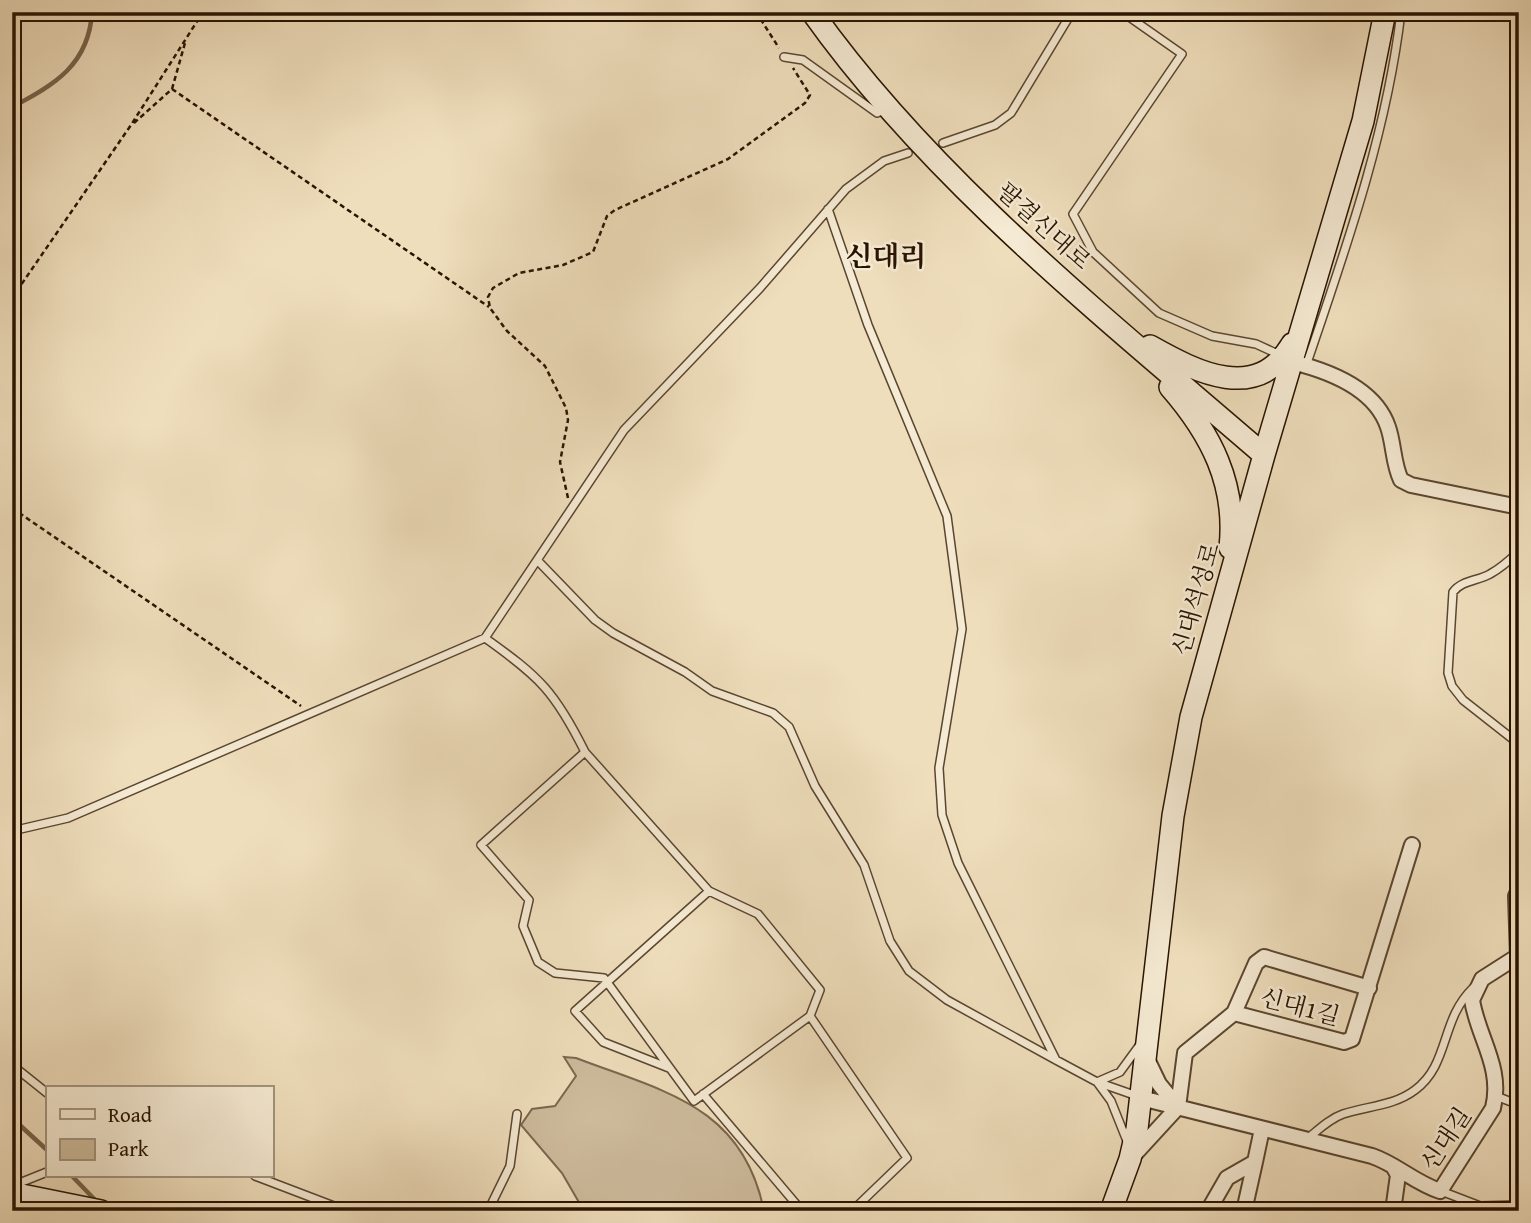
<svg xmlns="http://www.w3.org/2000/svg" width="1531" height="1223" font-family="'Gentium Book Plus','Noto Serif KR',serif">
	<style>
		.green { fill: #cdbb9c; stroke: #7a674e; stroke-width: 2 }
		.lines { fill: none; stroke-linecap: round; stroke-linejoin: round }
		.stream { stroke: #77634b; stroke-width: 4.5 }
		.lane-casing { stroke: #5a4630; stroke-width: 10 }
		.street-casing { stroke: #5a4630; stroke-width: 18 }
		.secondary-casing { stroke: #281301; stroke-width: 24 }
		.path { stroke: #281301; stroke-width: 2.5; stroke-dasharray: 5 3.5; stroke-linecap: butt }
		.lane { stroke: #f5ead3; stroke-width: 7 }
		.street { stroke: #f5ead3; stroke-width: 14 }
		.secondary { stroke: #f5ead3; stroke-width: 21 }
		.labels { text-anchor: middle; stroke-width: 5; stroke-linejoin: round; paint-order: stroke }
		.street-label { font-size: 24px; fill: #281301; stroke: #f5ead3 }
		.quarter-label { font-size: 28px; font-weight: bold; fill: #281301; stroke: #f5ead3 }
	</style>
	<rect width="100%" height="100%" fill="#efdebc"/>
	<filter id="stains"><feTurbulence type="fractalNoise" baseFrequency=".00286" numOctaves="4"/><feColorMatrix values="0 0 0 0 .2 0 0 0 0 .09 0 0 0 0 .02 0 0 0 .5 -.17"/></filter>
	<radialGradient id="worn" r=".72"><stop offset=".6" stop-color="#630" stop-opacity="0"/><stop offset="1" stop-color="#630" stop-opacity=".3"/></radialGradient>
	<!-- green -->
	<path class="green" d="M 564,1057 L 576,1058 C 662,1091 743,1105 764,1211 L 584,1211 L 562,1173 L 521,1125 L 532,1109 L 555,1106 L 576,1076 Z"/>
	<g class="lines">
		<!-- stream -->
		<path class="stream" d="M 12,107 C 55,85 89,64 92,12
			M 12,1118 L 47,1150
			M 72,1176 L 98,1203"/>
		<defs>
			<path id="lane" d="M 1122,12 L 1182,54 L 1073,214 L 1093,252 L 1159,313 L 1212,336 L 1256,344 L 1280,355
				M 784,57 L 803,60 L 877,113 L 887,108
				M 943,143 L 995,125 L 1011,113 L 1072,12
				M 828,209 L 868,325 L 947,516 L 962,629 L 939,768 L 942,815 L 958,863 L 1056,1060
				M 1306,366 C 1345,251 1387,133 1401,12
				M 1519,551 C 1510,560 1501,568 1490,574 C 1478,581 1462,580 1453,592 L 1448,673 L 1452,686 L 1463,700 L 1519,744
				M 539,562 L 595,620 L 613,633 L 685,672 L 712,691 L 773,713 L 789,727 L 815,786 L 864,865 L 890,941 L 909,971 L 947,1000 L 1056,1060 L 1097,1082 L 1137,1096
				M 485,638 C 540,677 555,692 585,752 L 481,845 L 529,900 L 523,926 L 538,962 L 555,973 L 604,978 L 694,1101 L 810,1016 L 820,990 L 758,914 L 709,891 L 585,752
				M 12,831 L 68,818 L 485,638 L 624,430 L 760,288 L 846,189 L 884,161 L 908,153
				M 810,1016 L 907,1158 L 852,1211
				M 12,1065 L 47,1093
				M 669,1068 L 603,1042 L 575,1011 L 709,891
				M 703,1094 L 802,1211
				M 1496,1096 L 1519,1105
				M 1307,1139 C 1318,1130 1329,1119 1343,1114 C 1367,1106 1394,1106 1415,1090 C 1450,1064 1440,1020 1473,988
				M 1127,1141 L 1111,1101 L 1097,1082 L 1120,1072 L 1139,1046
				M 255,1176 L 347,1211
				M 12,1186 L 47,1172
				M 1441,1191 L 1480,1206 L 1519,1205
				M 488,1211 L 510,1166 L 517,1114"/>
			<path id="street" d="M 1292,362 C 1329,371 1375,388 1388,427 C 1394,444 1393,464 1401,480 L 1411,485 L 1519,507
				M 1234,1013 L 1256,963 L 1264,957 L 1369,988
				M 1147,1059 L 1159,1084 L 1178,1107
				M 1141,1098 L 1372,1156 C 1396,1164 1415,1183 1440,1191 L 1493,1108 C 1503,1067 1478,1038 1472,1000 L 1482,979 L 1518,956 L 1516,896 L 1519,890
				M 1178,1107 L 1185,1053 L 1234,1013 L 1344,1042 L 1352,1039 L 1412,845
				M 1133,1156 L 1178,1107
				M 1393,1166 L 1398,1175 L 1393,1211
				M 1208,1211 L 1227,1178 L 1255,1162 L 1262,1129
				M 1244,1211 L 1255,1162"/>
			<path id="secondary" d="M 812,12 C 931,180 1109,321 1264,455
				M 1150,346 C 1198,373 1257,403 1292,344
				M 1170,387 C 1211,434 1237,484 1230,548
				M 12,1193 L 101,1211
				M 12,1210 L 17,1211
				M 1111,1211 L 1130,1159 L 1137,1129 L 1173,816 L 1191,717 L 1264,455 L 1363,121 L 1385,12"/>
		</defs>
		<!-- lane casing -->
		<use href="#lane" class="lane-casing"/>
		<!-- street casing -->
		<use href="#street" class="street-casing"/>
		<!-- secondary casing -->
		<use href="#secondary" class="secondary-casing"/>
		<!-- path -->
		<path class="path" d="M 756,12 L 779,48
			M 172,89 L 489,307
			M 134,123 L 172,89 L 185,43
			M 12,298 L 131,125 L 203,12
			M 568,498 L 560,462 L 568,420 L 566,408 L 545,366 L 507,331 L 490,308 L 488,297 L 493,288 L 519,273 L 563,265 L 593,252 L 607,216 L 615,210 L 728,159 L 805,103 L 810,95 L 793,68
			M 12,508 L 301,706"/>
		<!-- lane -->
		<use href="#lane" class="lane"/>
		<!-- street -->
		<use href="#street" class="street"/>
		<!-- secondary -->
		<use href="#secondary" class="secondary"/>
	</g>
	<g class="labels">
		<!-- street labels -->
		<g class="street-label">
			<text transform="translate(1044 226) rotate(42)" y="8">팔결신대로</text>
			<text transform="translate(1196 599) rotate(-74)" y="8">신대석성로</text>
			<text transform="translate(1300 1007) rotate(15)" y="8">신대1길</text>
			<text transform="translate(1446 1139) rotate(-56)" y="8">신대길</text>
		</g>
		<!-- quarter labels -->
		<g class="quarter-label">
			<text x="886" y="266">신대리</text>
		</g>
	</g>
	<!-- margin -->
	<rect width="1531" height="1223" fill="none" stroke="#efdebc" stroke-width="42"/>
	<rect x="14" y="14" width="1503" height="1195" fill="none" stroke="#281301" stroke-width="3.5"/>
	<rect x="21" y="21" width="1489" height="1181" fill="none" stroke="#281301" stroke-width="2"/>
	<!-- legend -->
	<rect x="46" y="1086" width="228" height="91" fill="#f5ead3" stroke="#a3947f" stroke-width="2"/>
	<rect x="60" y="1109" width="35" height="10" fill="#f5ead3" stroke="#a3947f" stroke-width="2"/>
	<text x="108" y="1122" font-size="21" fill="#281301">Road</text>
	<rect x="60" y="1139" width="35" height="21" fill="#cdbb9c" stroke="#a3947f" stroke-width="2"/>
	<text x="108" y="1156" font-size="21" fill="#281301">Park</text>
	<rect width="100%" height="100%" filter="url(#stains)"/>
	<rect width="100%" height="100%" fill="url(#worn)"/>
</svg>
